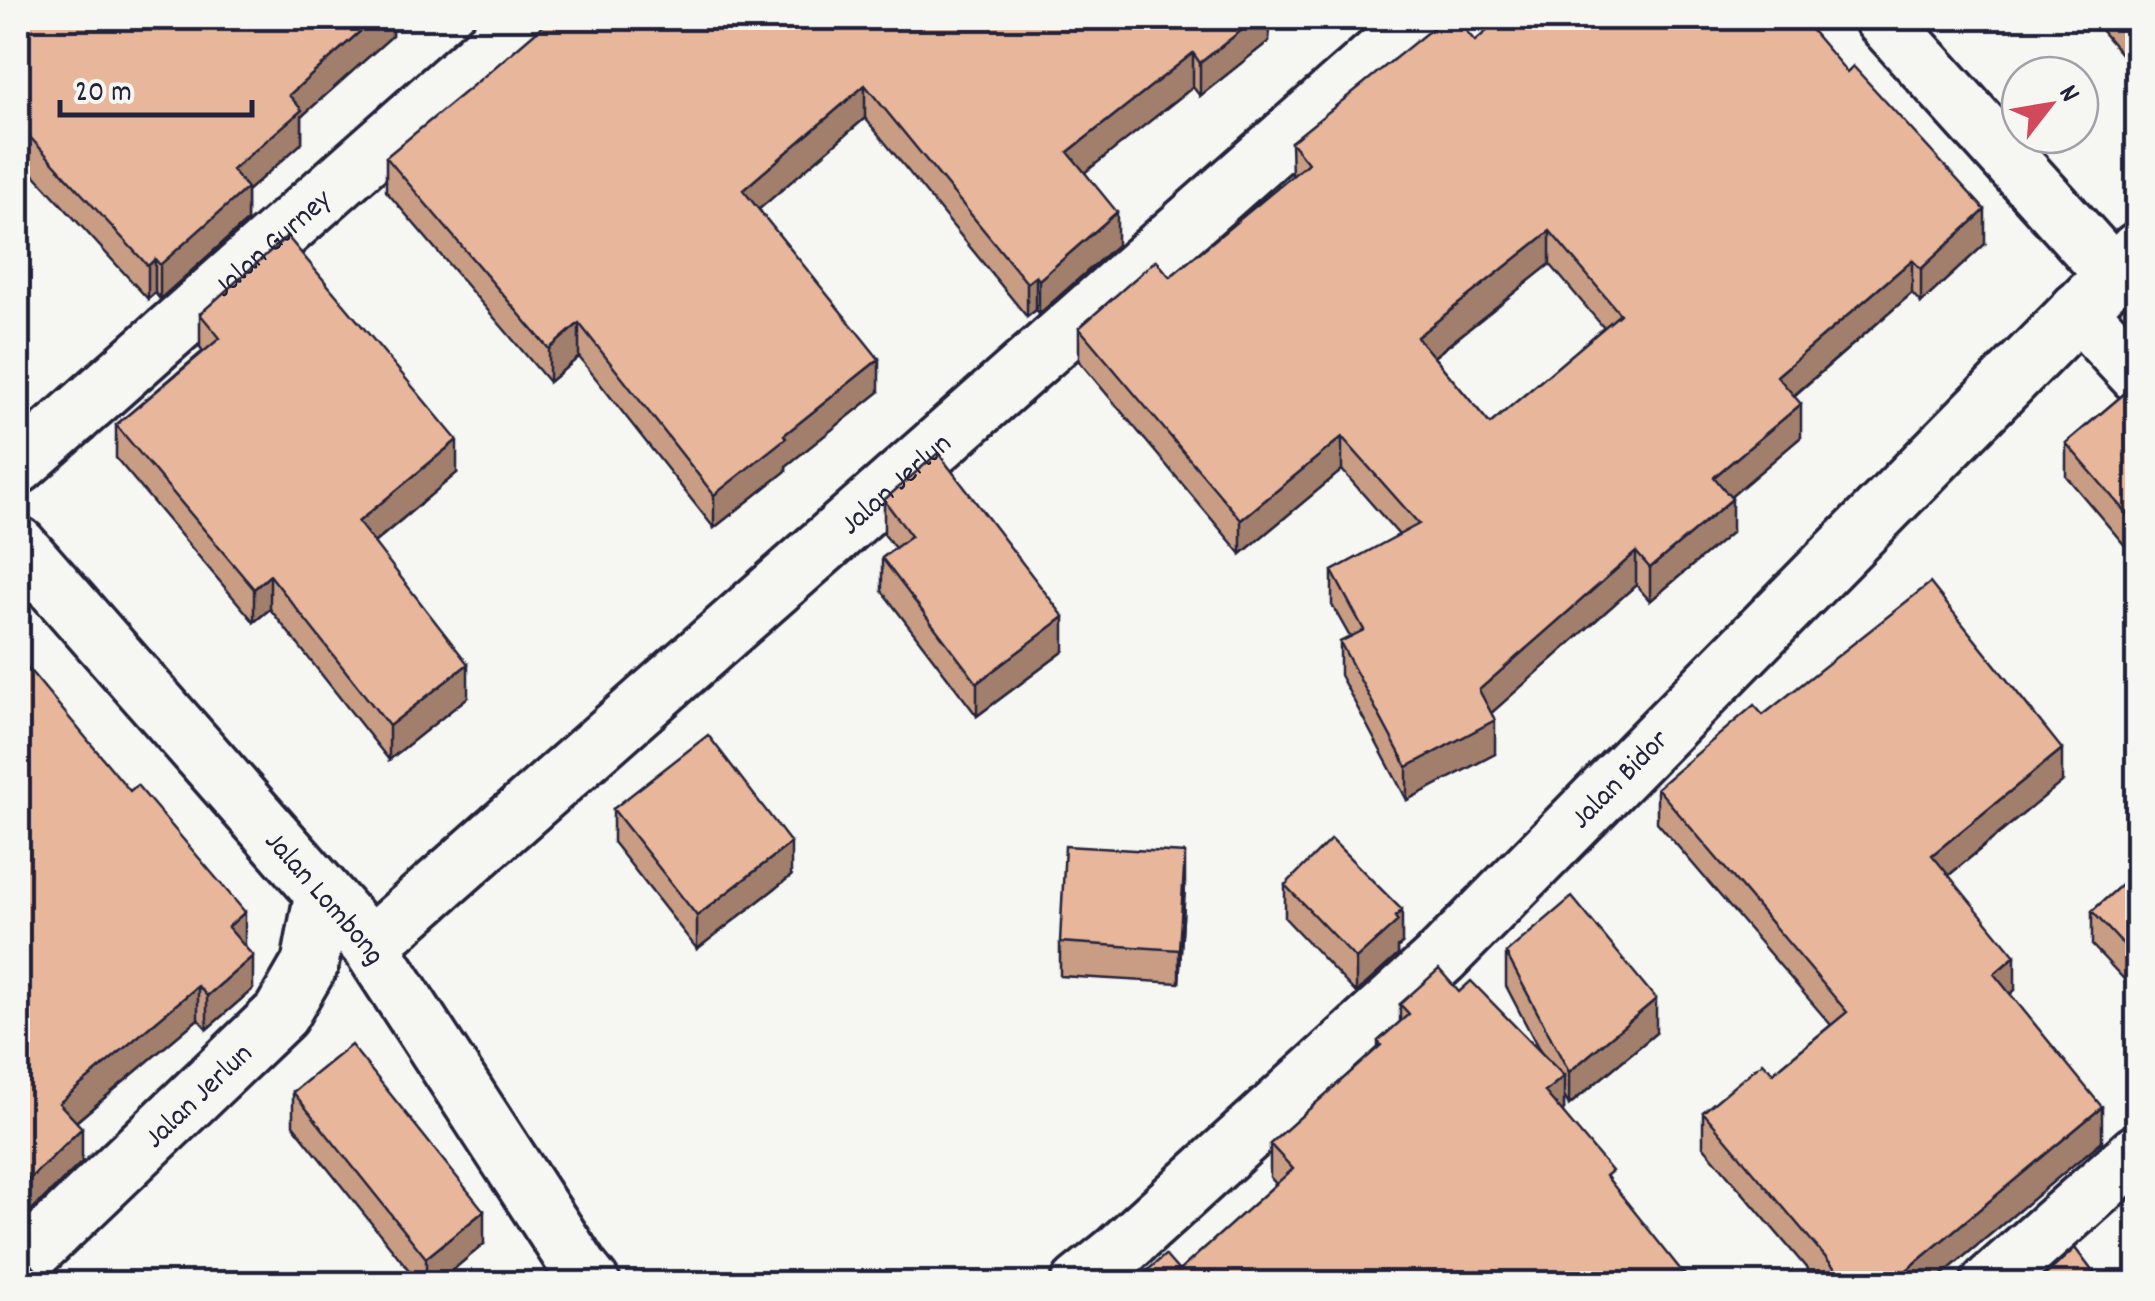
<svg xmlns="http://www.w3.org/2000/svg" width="2155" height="1301" font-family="Dekko,sans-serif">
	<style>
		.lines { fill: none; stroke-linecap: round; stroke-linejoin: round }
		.minor-casing { stroke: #22223b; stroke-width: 62 }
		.minor { stroke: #f6f6f2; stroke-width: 55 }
		.wall { fill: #c89d84; stroke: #22223b; stroke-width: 2.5; fill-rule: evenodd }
		.shaded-wall { fill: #a27f6c; stroke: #22223b; stroke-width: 2.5 }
		.building { fill: #e8b69a; stroke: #22223b; stroke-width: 2.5; fill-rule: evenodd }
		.labels { text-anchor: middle; stroke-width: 8; stroke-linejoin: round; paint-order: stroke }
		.street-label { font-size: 30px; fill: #22223b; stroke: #f6f6f2 }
	</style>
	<rect width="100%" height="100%" fill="#f6f6f2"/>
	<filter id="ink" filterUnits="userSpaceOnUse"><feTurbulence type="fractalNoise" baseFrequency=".01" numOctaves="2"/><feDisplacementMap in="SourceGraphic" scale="20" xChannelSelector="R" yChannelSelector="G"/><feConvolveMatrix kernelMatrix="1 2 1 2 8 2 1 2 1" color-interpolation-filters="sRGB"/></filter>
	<g filter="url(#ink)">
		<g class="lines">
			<defs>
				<g id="minor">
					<path d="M 1882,18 L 2113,274"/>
					<path d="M 2078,310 L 2138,375"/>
					<path id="s1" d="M 18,466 L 524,18"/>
					<path id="s2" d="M 18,545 L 370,946 L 580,1269 L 592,1284"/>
					<path id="s3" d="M 370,946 L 1421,18"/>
					<path id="s4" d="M 18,1266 L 281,1014 L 310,964 L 323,893"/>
					<path id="s5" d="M 1079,1284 L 1115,1255 L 1442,957 L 2138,250"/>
					<path d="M 1989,1284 L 2138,1152"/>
				</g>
			</defs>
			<!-- minor casing -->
			<use href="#minor" class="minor-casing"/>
			<!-- minor -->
			<use href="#minor" class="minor"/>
		</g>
		<!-- wall -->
		<path class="wall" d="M 18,18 L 392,18 L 392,36 L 302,116 L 302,143 L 247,191 L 247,221 L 160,299 L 155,293 L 148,299 L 18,157 Z
			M 1269,18 L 1269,41 L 1200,96 L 1193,87 L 1085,172 L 1117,245 L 1039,314 L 1036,310 L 1027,317 L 865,118 L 759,209 L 879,392 L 786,466 L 786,471 L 714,528 L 579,357 L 549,382 L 386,191 L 386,157 Z
			M 2091,18 L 2138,18 L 2138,74 Z
			M 1475,41 L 1985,244 L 1921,303 L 1912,293 L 1794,396 L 1801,437 L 1730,497 L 1732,532 L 1650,601 L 1636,585 L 1491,713 L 1495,754 L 1407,800 L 1340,675 L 1340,642 L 1350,637 L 1332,605 L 1332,571 L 1399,535 L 1342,470 L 1241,554 L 1079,361 L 1079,328 L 1170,277 L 1292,176 L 1291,142 ZM 1550,264 L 1604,328 L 1490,424 L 1434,357 Z
			M 200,314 L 457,473 L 374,543 L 468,697 L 389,760 L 270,609 L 254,622 L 116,458 L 116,425 L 203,351 L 200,347 Z
			M 2138,382 L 2138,561 L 2066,476 L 2066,443 Z
			M 884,500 L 1064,651 L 977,716 L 882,591 L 882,558 L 895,548 L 884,534 Z
			M 18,656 L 245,945 L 253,989 L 207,1029 L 198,1019 L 76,1122 L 82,1162 L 18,1223 Z
			M 1763,715 L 2062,782 L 1949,875 L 2015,990 L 2010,994 L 2102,1141 L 1931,1284 L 1820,1284 L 1703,1146 L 1703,1112 L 1773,1073 L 1831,1025 L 1657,822 L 1657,788 Z
			M 613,809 L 791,876 L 697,949 L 613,842 Z
			M 2138,870 L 2138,994 L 2092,945 L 2092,911 Z
			M 1285,885 L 1402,944 L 1398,947 L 1398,955 L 1356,993 L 1285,918 Z
			M 1185,886 L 1179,983 L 1060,976 L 1060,942 Z
			M 1506,953 L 1656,1033 L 1569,1105 L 1564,1096 L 1564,1110 L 1562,1112 L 1612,1184 L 1179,1271 L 1276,1184 L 1270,1177 L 1270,1144 L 1378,1048 L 1378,1041 L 1400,1022 L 1400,1004 L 1459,992 L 1541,1053 L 1506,986 Z
			M 293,1092 L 484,1244 L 436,1284 L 420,1284 L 293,1125 Z"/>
		<!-- shaded-wall -->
		<path class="shaded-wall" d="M 375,18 L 392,18 L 392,36 L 302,116 L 302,143 L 247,191 L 247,221 L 160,299 L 160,265 L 289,95 Z
			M 1257,18 L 1269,18 L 1269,41 L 1200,96 L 1200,63 Z
			M 1193,53 L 1193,87 L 1068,186 L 1068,152 Z
			M 865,85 L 865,118 L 743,223 L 743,190 Z
			M 1985,210 L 1985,244 L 1921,303 L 1921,269 Z
			M 1117,212 L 1117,245 L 1039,314 L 1039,280 Z
			M 1550,231 L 1550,264 L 1417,370 L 1417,337 Z
			M 155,259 L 155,293 L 148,299 L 148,266 Z
			M 1912,260 L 1912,293 L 1777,410 L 1777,376 Z
			M 1036,276 L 1036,310 L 1027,317 L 1027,283 Z
			M 579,323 L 579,357 L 549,382 L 549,349 Z
			M 879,359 L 879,392 L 786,466 L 786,471 L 714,528 L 714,495 L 784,435 Z
			M 1801,404 L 1801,437 L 1714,511 L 1714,477 Z
			M 1342,437 L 1342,470 L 1241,554 L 1241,520 Z
			M 457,440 L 457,473 L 358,556 L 358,522 Z
			M 1732,499 L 1732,532 L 1650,601 L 1650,568 Z
			M 1636,552 L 1636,585 L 1479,724 L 1479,690 Z
			M 270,575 L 270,609 L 254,622 L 254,589 Z
			M 1064,617 L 1064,651 L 977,716 L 977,683 Z
			M 468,664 L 468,697 L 389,760 L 389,726 Z
			M 1495,720 L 1495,754 L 1407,800 L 1407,767 Z
			M 2062,749 L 2062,782 L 1932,889 L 1932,855 Z
			M 791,843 L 791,876 L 697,949 L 697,916 Z
			M 1185,853 L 1185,886 L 1179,983 L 1179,950 Z
			M 1402,910 L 1402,944 L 1398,947 L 1398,955 L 1356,993 L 1356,959 Z
			M 245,912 L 245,945 L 228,960 L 228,927 Z
			M 253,956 L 253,989 L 207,1029 L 207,996 Z
			M 2015,956 L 2015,990 L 1994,1007 L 1994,974 Z
			M 198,986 L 198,1019 L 59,1136 L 59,1103 Z
			M 1656,999 L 1656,1033 L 1569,1105 L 1569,1072 Z
			M 1564,1076 L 1564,1110 L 1545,1126 L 1545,1092 Z
			M 2102,1107 L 2102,1141 L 1931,1284 L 1890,1284 Z
			M 82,1128 L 82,1162 L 18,1223 L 18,1190 Z
			M 484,1211 L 484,1244 L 436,1284 L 426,1284 L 426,1258 Z"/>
		<!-- building -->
		<path class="building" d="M 18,18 L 375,18 L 289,95 L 302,110 L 232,170 L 247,188 L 160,265 L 155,259 L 148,266 L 18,124 Z
			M 552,18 L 1257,18 L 1200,63 L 1193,53 L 1068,152 L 1117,212 L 1039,280 L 1036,276 L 1027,283 L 865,85 L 743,190 L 879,359 L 784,435 L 786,438 L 714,495 L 579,323 L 549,349 L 386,157 L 488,73 Z
			M 1445,18 L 1455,18 L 1475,41 L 1502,18 L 1801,18 L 1847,72 L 1853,66 L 1985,210 L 1921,269 L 1912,260 L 1777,376 L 1801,404 L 1714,477 L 1732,499 L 1650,568 L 1636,552 L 1479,690 L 1495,720 L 1407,767 L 1340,642 L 1364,630 L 1332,571 L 1419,524 L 1342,437 L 1241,520 L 1079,328 L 1156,260 L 1170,277 L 1308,163 L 1291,142 ZM 1550,231 L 1620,314 L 1490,424 L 1417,337 Z
			M 2118,18 L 2138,18 L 2138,41 Z
			M 287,236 L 457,440 L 358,522 L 468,664 L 389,726 L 270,575 L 254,589 L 116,425 L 220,338 L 200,314 Z
			M 2138,382 L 2138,527 L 2066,443 Z
			M 938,453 L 1064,617 L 977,683 L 882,558 L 911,536 L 884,500 Z
			M 1930,583 L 2062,749 L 1932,855 L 2015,956 L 1994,974 L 2102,1107 L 1890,1284 L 1848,1284 L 1703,1112 L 1763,1062 L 1773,1073 L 1847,1012 L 1657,788 L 1754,705 L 1763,715 Z
			M 18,656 L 130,791 L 137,785 L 245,912 L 228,927 L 253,956 L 207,996 L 198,986 L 59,1103 L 82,1128 L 18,1190 Z
			M 708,735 L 791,843 L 697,916 L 613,809 Z
			M 1331,839 L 1402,910 L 1395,917 L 1398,921 L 1356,959 L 1285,885 Z
			M 1065,846 L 1185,853 L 1179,950 L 1060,942 Z
			M 2138,870 L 2138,961 L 2092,911 Z
			M 1572,897 L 1656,999 L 1569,1072 L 1506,953 Z
			M 1439,969 L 1459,992 L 1471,981 L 1564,1076 L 1545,1092 L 1612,1171 L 1606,1176 L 1692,1284 L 1132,1284 L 1165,1255 L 1179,1271 L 1293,1169 L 1270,1144 L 1381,1045 L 1378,1041 L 1409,1014 L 1400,1004 Z
			M 351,1045 L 484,1211 L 426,1258 L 293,1092 Z
			M 2075,1248 L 2102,1284 L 2036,1284 Z
			M 29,1261 L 47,1284 L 18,1284 L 18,1262 Z"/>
	</g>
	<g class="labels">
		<!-- street labels -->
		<g class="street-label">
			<text dy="10" stroke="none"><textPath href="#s1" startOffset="338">Jalan Gurney</textPath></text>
			<text dy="10" stroke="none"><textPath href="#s3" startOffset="700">Jalan Jerlun</textPath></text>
			<text dy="10" stroke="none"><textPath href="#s5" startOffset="740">Jalan Bidor</textPath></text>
			<text dy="10" stroke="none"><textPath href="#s2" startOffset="468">Jalan Lombong</textPath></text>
			<text dy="10" stroke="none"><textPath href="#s4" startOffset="248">Jalan Jerlun</textPath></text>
		</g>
	</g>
	<!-- margin -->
	<rect width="2155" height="1301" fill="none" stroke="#f6f6f2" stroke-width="60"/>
	<rect x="30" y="30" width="2095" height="1241" fill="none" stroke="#22223b" stroke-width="4" filter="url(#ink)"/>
	<!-- north arrow -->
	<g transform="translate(2050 105) rotate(59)"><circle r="48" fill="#f6f6f2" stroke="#a1a1a9" stroke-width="2.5"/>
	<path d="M0-8L18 38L0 25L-18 38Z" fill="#d1495b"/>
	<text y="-15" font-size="28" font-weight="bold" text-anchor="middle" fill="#22223b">N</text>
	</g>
	<!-- scale -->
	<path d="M60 100v15h192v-15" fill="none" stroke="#22223b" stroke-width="5"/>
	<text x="75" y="100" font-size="30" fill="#22223b" stroke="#f6f6f2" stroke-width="8" paint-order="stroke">20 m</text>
</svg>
